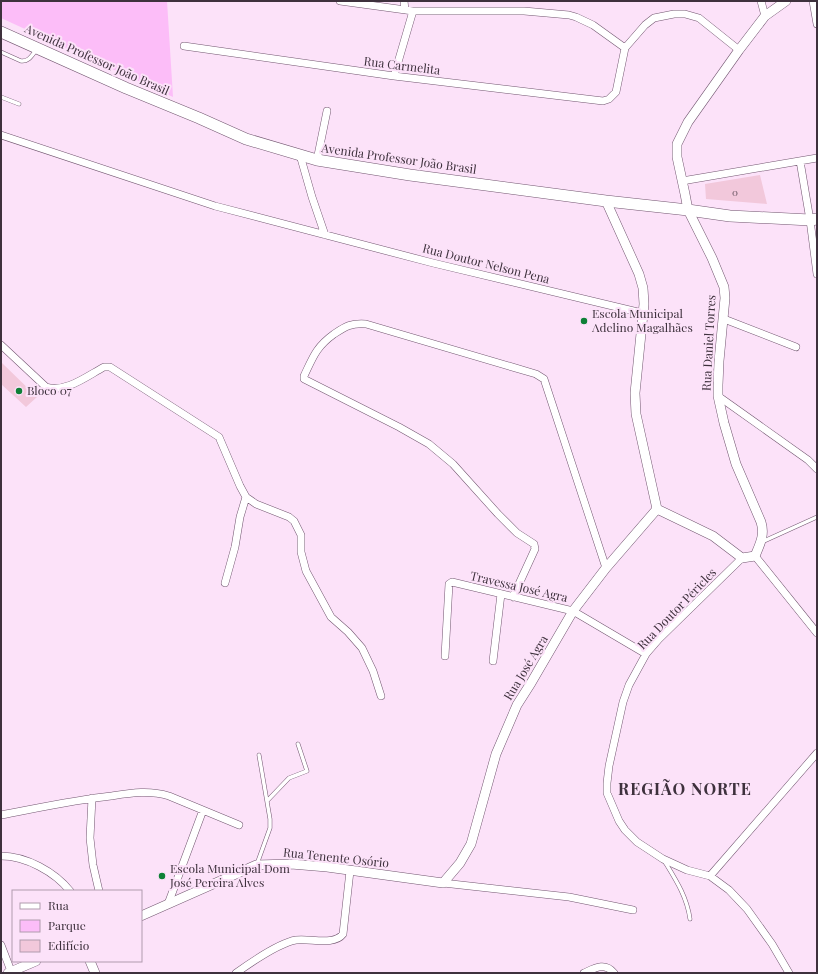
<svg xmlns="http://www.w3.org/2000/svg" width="818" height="974" font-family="'Playfair Display',serif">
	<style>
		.green { fill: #fcbdf8 }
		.building { fill: #f2c8db }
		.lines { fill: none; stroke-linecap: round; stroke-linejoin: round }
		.service-casing { stroke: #725670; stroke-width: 4.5 }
		.minor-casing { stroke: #725670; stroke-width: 8 }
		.tertiary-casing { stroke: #725670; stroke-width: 10 }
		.secondary-casing { stroke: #725670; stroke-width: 12 }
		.service { stroke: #fff; stroke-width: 3.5 }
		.minor { stroke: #fff; stroke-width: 7 }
		.tertiary { stroke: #fff; stroke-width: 9 }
		.secondary { stroke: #fff; stroke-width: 11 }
		.poi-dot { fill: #0e8037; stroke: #fce2f9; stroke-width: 1.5 }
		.labels { text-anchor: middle; stroke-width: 4; stroke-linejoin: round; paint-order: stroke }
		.number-label { font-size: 10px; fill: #6b5764 }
		.street-label { font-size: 12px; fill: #3e313d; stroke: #fce2f9 }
		.poi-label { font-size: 12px; fill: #3e313d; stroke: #fce2f9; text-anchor: start }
		.district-label { font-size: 16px; font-weight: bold; letter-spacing: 1px; fill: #3e313d; stroke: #fce2f9 }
	</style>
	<rect width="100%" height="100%" fill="#fce2f9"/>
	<!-- green -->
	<path class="green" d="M 1,1 L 167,1 L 173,97 L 1,18 Z"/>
	<!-- building -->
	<path class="building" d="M 760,175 L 767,204 L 706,199 L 705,184 Z
		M 1,362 L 37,397 L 26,407 L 1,384 Z"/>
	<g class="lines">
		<defs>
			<path id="service" d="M 1,52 L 21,61 C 29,62 32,55 37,49
				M 1,97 L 19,104
				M 762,542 L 817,517
				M 267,801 L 289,778 L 307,771 L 298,744
				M 665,862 C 676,880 687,897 690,919
				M 257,864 L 270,828 L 270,819 L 259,755"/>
			<path id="minor" d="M 340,1 L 413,11 L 524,11 L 569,15 L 576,17 L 593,25 L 625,48
				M 404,1 L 405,10
				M 761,1 L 765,16
				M 813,1 L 817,24
				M 184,46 L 394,76 L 603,101 L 609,99 L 616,92 L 625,48 L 645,25 L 654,18 L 674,14 L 685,14 L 699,18 L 739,50
				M 394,76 L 413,11
				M 1,135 L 215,206 L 433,263 L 642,313
				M 300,155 L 312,197 L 325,235
				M 317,160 L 327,111
				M 800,161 L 810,220 L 817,274
				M 682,181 L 817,158
				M 724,319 L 796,347
				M 1,345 L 46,387 C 66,393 87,376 104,367 L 110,367 L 219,437 L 240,486 L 246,497 L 256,504 L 289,517 L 294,521 L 301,535 L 301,552 L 306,571 L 331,617 L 348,632 L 362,648 L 373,671 L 381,696
				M 718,396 L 808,460 L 817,469
				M 755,556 L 817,633
				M 742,558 L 659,639 L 646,654 L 629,685 L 623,702 L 609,766 L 607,783 L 607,793 L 619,821 L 625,830 L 637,842 L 663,859 L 687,870 L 710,876 L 729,890 L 747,909 L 772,944 L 789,973
				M 225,583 L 235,547 L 240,517 L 246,497
				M 513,597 L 535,549 L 534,544 L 517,533 L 498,514 L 453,464 L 429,444 L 399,427 L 304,379 L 304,376 C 313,357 316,347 334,334 C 346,326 351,323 366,324 L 536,374 L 544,379 L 606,568
				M 445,656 L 449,584 L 452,582 L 573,611 L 646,654
				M 493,661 L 501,594
				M 92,798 L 90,838 L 93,865 L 99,891
				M 1,815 C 38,808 74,800 111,796 C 131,793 149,790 169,796 L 239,825
				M 1,856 C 26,856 55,872 70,891
				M 710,876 L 817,753
				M 443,883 L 569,897 L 633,910
				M 168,904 L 203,810
				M 1,945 L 11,971
				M 236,973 C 250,963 279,943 296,940 C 310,938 334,946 343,934 L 350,871
				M 584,973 C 595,968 605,962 614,973"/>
			<path id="tertiary" d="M 606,201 L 639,274 L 643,288 L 644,304 L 635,393 L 636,414 L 657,509
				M 657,509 L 713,536 L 742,558 L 755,556 C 760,544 765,535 761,522 L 736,464 L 724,423 L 718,396 L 718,385 L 719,361 L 725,298 L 724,287 L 712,258 L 688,210 L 685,194 L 677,157 L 677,144 L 688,122 L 739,50 L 765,16 L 786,1
				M 141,916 L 256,865 L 291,864 L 327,867 L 443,883 L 460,863 L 471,844 L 496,754 L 517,705 L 531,683 L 573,611 L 606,568 L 657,509
				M 90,961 L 95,973
				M 8,973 L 36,961"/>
			<path id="secondary" d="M 1,32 L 126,88 L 199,118 L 246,139 L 317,160 L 410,175 L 606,201 L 688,210 L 730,216 L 810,220 L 817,219"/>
		</defs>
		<!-- service casing -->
		<use href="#service" class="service-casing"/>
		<!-- minor casing -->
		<use href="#minor" class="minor-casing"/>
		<!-- tertiary casing -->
		<use href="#tertiary" class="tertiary-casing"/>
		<!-- secondary casing -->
		<use href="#secondary" class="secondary-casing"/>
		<!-- service -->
		<use href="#service" class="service"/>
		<!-- minor -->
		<use href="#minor" class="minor"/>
		<!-- tertiary -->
		<use href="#tertiary" class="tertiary"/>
		<!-- secondary -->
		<use href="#secondary" class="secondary"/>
	</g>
	<!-- markers -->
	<g class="poi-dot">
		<circle cx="584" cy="321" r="4"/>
		<circle cx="19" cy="391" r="4"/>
		<circle cx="162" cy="876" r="4"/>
	</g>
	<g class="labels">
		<!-- number labels -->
		<g class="number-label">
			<text x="735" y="196">0</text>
		</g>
		<!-- street labels -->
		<g class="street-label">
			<text transform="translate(97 60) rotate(24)" y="4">Avenida Professor João Brasil</text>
			<text transform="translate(402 66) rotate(7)" y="4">Rua Carmelita</text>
			<text transform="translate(399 159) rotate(8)" y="4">Avenida Professor João Brasil</text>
			<text transform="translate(486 264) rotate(14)" y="4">Rua Doutor Nelson Pena</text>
			<text transform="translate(709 343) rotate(-87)" y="4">Rua Daniel Torres</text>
			<text transform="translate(519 587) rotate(13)" y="4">Travessa José Agra</text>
			<text transform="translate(677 609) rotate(-46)" y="4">Rua Doutor Péricles</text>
			<text transform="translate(526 668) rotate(-59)" y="4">Rua José Agra</text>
			<text transform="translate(336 858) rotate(6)" y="4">Rua Tenente Osório</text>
		</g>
		<!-- poi labels -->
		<g class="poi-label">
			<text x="592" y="318">Escola Municipal<tspan x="592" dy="14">Adelino Magalhães</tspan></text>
			<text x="27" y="395">Bloco 07</text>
			<text x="170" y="873">Escola Municipal Dom<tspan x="170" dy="14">José Pereira Alves</tspan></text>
		</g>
		<!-- district labels -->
		<g class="district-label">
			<text x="685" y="795">REGIÃO NORTE</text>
		</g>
	</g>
	<!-- border -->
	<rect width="818" height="974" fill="none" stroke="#3e313d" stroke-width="4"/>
	<!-- legend -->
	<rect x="12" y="890" width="130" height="72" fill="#fce2f9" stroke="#b09bae"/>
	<rect x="20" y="903" width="20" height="6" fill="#ffffff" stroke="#b09bae"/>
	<text x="48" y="910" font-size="12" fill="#3e313d">Rua</text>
	<rect x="20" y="920" width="20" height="12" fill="#fcbdf8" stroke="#b09bae"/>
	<text x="48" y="930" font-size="12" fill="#3e313d">Parque</text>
	<rect x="20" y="940" width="20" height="12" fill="#f2c8db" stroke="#b09bae"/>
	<text x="48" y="950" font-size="12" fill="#3e313d">Edifício</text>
</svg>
